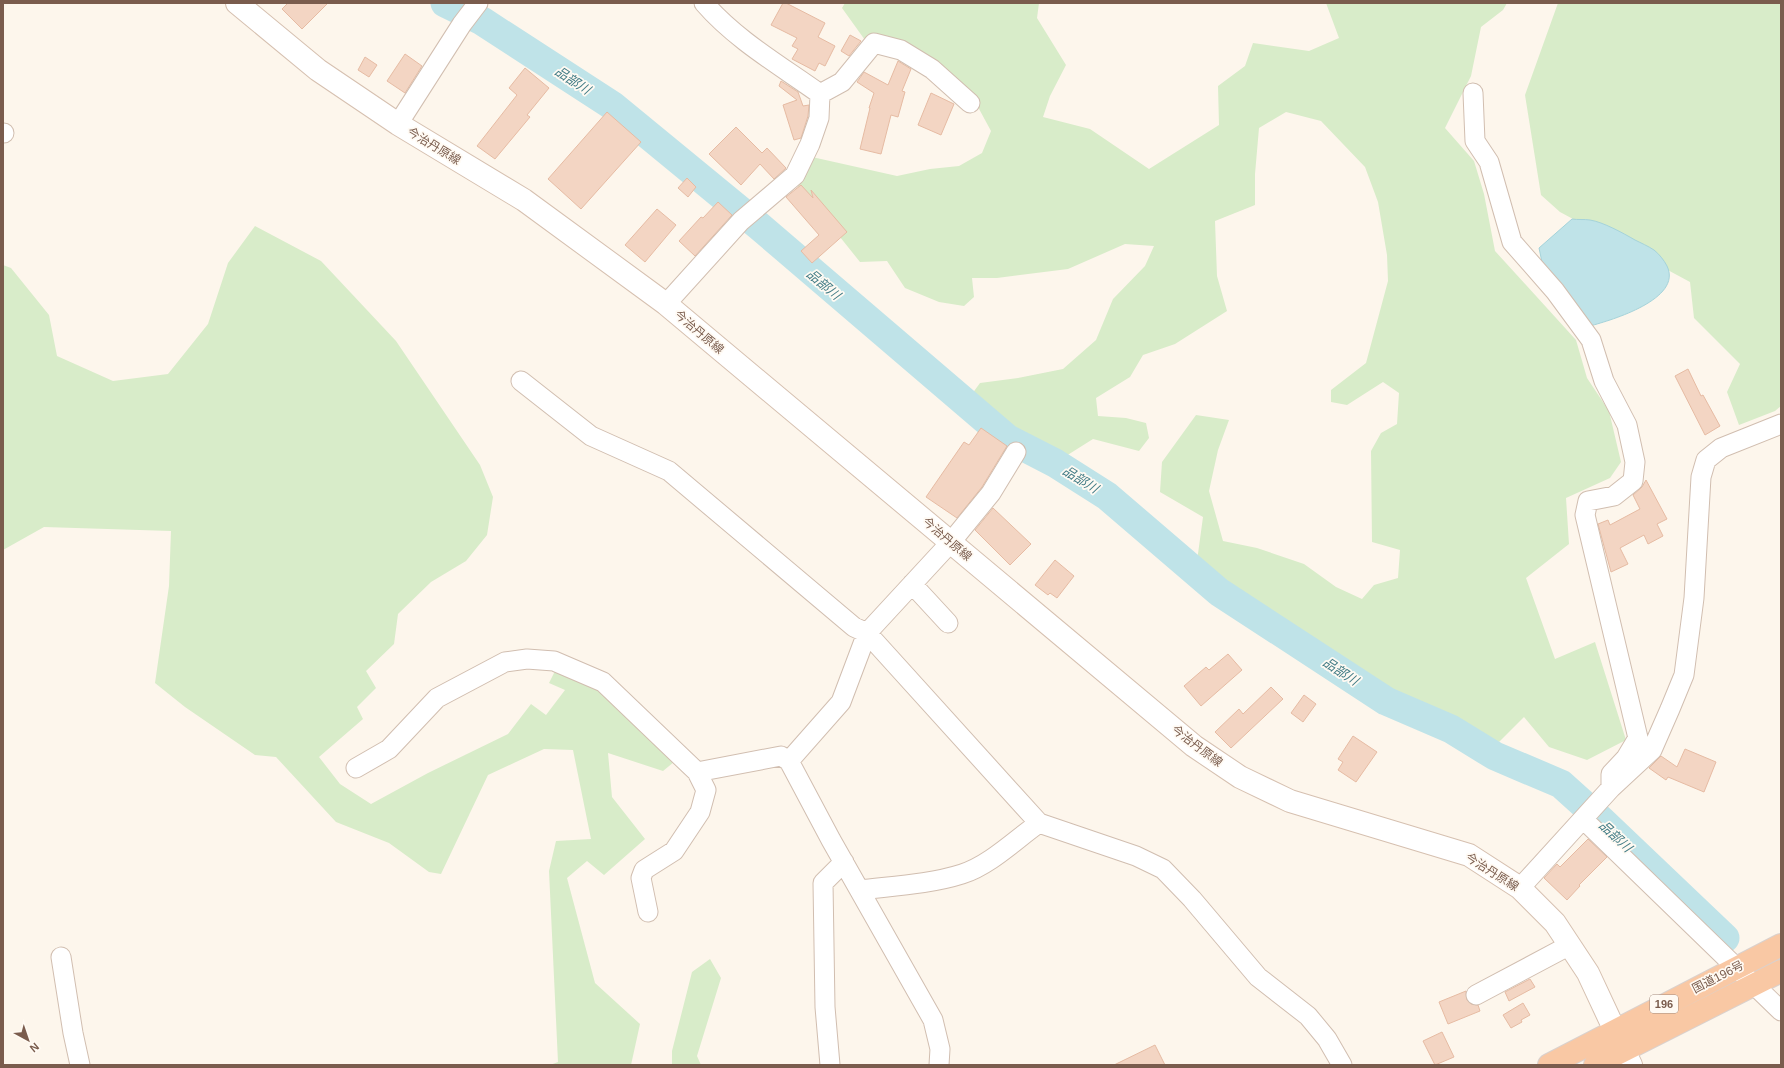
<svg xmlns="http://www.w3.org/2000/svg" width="1784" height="1068" font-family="Helvetica,'Noto Sans JP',sans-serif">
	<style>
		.green { fill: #d8ecc9 }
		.water { fill: #bfe3e8; stroke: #a5d3da }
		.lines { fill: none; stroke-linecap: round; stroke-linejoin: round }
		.river { stroke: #bfe3e8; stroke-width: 29 }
		.building { fill: #f3d5c3; stroke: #e6bba3 }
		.minor-casing { stroke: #d1beb0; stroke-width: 21 }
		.secondary-casing { stroke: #d6c0b0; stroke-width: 24 }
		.trunk-casing { stroke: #dad1cd; stroke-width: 24 }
		.minor { stroke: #fff; stroke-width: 19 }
		.secondary { stroke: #fff; stroke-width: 22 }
		.trunk { stroke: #f9c8a4; stroke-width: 22 }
		.labels { text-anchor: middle; stroke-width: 3.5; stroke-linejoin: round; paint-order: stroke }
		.shield { fill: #fffaf3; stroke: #a28b7f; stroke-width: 1 }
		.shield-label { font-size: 11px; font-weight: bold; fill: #7a5c4d }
		.street-label { font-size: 12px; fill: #7a5c4d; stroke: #fffaf3 }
		.water-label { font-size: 13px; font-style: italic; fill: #437c86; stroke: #fffaf3 }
	</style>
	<rect width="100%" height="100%" fill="#fdf6ec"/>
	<!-- green -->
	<path class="green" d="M 845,3 L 1039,3 L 1037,18 L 1066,65 L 1050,96 L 1043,117 L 1090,129 L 1149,169 L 1219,125 L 1218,86 L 1245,66 L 1253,43 L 1309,51 L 1339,38 L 1326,3 L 1507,3 L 1503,10 L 1481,27 L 1471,76 L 1445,128 L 1474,161 L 1484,194 L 1495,251 L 1576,340 L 1587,378 L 1609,411 L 1621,462 L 1610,478 L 1566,498 L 1569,544 L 1526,578 L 1555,659 L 1595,642 L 1626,740 L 1587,760 L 1549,747 L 1524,717 L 1499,742 L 1405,703 L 1227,586 L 1197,561 L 1203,517 L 1160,492 L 1162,462 L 1196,415 L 1229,420 L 1218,450 L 1209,491 L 1223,541 L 1257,548 L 1304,564 L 1336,587 L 1362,599 L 1374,585 L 1398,578 L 1400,550 L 1372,542 L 1371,451 L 1381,433 L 1397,424 L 1399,393 L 1383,382 L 1347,405 L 1331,402 L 1331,390 L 1366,363 L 1388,281 L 1387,255 L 1378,202 L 1365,167 L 1321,121 L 1286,112 L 1259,128 L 1255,174 L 1255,205 L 1215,221 L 1217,276 L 1227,311 L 1175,344 L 1143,355 L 1130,377 L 1096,398 L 1098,416 L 1126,418 L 1146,423 L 1149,438 L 1139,451 L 1093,439 L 1066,456 L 1012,434 L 969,398 L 980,383 L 1018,378 L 1063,369 L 1096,340 L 1113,299 L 1145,266 L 1154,246 L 1125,244 L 1068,269 L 997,278 L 972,278 L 974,297 L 964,306 L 939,302 L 905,288 L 887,261 L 860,262 L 824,217 L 795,202 L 799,182 L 812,157 L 897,176 L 930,169 L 959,166 L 982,153 L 991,131 L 978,107 L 942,66 L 875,54 L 842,8 Z
		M 1558,3 L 1781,3 L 1781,406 L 1775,411 L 1739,425 L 1727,392 L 1740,364 L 1694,318 L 1690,282 L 1560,212 L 1541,195 L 1525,95 Z
		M 255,226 L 321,261 L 396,341 L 480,465 L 493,497 L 487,535 L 466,561 L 431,582 L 398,614 L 394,644 L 366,671 L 376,688 L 357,707 L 363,719 L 319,757 L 340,784 L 371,804 L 428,773 L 508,734 L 531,704 L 546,715 L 565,690 L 549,683 L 555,671 L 599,689 L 674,762 L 663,771 L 608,753 L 612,797 L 645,839 L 604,875 L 587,861 L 567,878 L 595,983 L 640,1024 L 631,1065 L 550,1065 L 558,1062 L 549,871 L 556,841 L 591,839 L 573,750 L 544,749 L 488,775 L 441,874 L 429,872 L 389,843 L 336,822 L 276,757 L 255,755 L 185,707 L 155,683 L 169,586 L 171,531 L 44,527 L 3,550 L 3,265 L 11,268 L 49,315 L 57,356 L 113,381 L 168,374 L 208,324 L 228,263 Z
		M 710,959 L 721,978 L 697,1056 L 701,1065 L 672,1065 L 672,1051 L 692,972 Z"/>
	<!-- water -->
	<path class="water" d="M 1572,219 C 1578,220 1584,219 1590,220 C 1603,222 1623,233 1635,240 C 1641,243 1648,246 1654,250 C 1659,254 1664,260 1667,266 C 1683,299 1612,320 1590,326 L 1575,302 L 1542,262 L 1539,248 Z"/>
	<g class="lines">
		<!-- river -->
		<path class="river" d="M 445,3 L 482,21 L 613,106 L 759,226 L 1008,439 L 1055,463 L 1107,496 L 1219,592 L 1386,701 L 1451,729 L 1495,756 L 1561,784 L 1601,820 L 1725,938"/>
	</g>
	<!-- building -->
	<path class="building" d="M 288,3 L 328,3 L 302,29 L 282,9 Z
		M 783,3 L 786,3 L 825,23 L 818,37 L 835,46 L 825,66 L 819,63 L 815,71 L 792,59 L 798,49 L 792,46 L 797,38 L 771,25 Z
		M 850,35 L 861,41 L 849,56 L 841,51 Z
		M 405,54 L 422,66 L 405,93 L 387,81 Z
		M 365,57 L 377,65 L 369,77 L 358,70 Z
		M 898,61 L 911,69 L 902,91 L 905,92 L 898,117 L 891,115 L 881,154 L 860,149 L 870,108 L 869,108 L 874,93 L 857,82 L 864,72 L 888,85 Z
		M 525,68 L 549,88 L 527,115 L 530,117 L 495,159 L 477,146 L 517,95 L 509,88 Z
		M 781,81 L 798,92 L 803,106 L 809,105 L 808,116 L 801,138 L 794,140 L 783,105 L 797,100 L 779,86 Z
		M 931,93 L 954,104 L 941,135 L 918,125 Z
		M 607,112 L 641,142 L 581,209 L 548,179 Z
		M 736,127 L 762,153 L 767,148 L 786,168 L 774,179 L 760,164 L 741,185 L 709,154 Z
		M 687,178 L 696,187 L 688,197 L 678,188 Z
		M 801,185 L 813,198 L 811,190 L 847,232 L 812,263 L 801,251 L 819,235 L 786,197 Z
		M 718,202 L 732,215 L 695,256 L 679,241 L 701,217 L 703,218 Z
		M 657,209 L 676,225 L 645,262 L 625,245 Z
		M 1688,369 L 1701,396 L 1703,395 L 1720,426 L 1705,435 L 1675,376 Z
		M 981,428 L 1007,446 L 982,487 L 957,518 L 926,497 L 964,442 L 969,445 Z
		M 1646,480 L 1667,519 L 1657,524 L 1663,536 L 1648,544 L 1644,535 L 1620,548 L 1628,564 L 1611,572 L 1598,524 L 1608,520 L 1610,525 L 1640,509 L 1633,495 L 1642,487 Z
		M 993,508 L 1031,544 L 1010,565 L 975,530 Z
		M 1055,560 L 1074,576 L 1057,598 L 1050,593 L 1048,595 L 1035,585 Z
		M 1228,654 L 1242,670 L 1201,706 L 1184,686 L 1206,667 L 1209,670 Z
		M 1271,687 L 1283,699 L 1231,748 L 1215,732 L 1239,709 L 1243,714 Z
		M 1304,695 L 1316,704 L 1303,722 L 1291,713 Z
		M 1353,736 L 1377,752 L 1356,782 L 1338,770 L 1343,762 L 1338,759 Z
		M 1685,749 L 1716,762 L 1704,792 L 1668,777 L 1666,780 L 1649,768 L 1661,756 L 1677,767 Z
		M 1588,839 L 1607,857 L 1579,885 L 1580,886 L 1567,900 L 1544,878 L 1557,864 L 1560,867 Z
		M 1530,979 L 1535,987 L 1509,1001 L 1505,992 Z
		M 1466,991 L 1467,1000 L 1471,1004 L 1478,1005 L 1480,1011 L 1448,1024 L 1439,1002 Z
		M 1523,1003 L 1530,1015 L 1521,1020 L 1522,1022 L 1511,1028 L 1503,1015 Z
		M 1442,1032 L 1454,1057 L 1435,1065 L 1423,1041 Z
		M 1155,1045 L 1165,1065 L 1114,1065 Z"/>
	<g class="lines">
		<defs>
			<path id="minor" d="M 1473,93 L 1475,141 L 1489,162 L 1512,242 L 1555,291 L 1591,340 L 1604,381 L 1627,425 L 1635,462 L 1633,481 L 1614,496 L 1588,501 L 1585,515 L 1638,738 L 1626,758 L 1611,774 L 1611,788
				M 820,94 L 842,82 L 874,43 L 901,50 L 932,69 L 970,103
				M 398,124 L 462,24 L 478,3
				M 3,133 L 4,133
				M 666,304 L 741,221 L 795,175 L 810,144 L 819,118 L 820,94 C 781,66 736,40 704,3
				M 521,381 L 591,436 L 669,471 L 854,627 L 867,633 L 1039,823 L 1136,856 L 1163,869 L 1192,899 L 1258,977 L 1308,1016 L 1327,1039 L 1342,1065
				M 912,584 L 948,623
				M 789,761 L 841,702 L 867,633 L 951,542 L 991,493 L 1016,452
				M 356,768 L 389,749 L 437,698 L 505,662 L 527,659 L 554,661 L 603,682 L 697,772 L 781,756 L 789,761 L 831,840 L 933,1020 L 940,1049 L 939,1065
				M 1584,820 L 1781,1011
				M 1520,888 L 1611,788 L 1652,750 L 1670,709 L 1684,675 L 1694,598 L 1701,477 L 1706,460 L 1721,448 L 1781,424
				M 860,890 C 893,886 931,884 962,874 C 990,865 1015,840 1039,823
				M 648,912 L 641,878 L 644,870 L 674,851 L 700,812 L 706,790 L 697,772
				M 61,957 L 73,1033 L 80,1065
				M 1476,995 L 1570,945
				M 830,1065 L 825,1007 L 823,883 L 844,862"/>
			<path id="secondary" d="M 237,3 L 318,70 L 398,124 L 524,200 L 666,304 L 1194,746 L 1240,777 L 1290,801 L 1469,855 L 1520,888 L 1555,923 L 1588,973 L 1631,1065"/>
			<path id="trunk" d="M 1549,1065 L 1781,945
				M 1595,1065 L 1781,971"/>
		</defs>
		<!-- minor casing -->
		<use href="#minor" class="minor-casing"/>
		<!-- secondary casing -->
		<use href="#secondary" class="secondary-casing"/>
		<!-- trunk casing -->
		<use href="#trunk" class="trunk-casing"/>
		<!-- minor -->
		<use href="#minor" class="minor"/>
		<!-- secondary -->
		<use href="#secondary" class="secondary"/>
		<!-- trunk -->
		<use href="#trunk" class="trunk"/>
	</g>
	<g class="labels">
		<!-- shield labels -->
		<rect class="shield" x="1650" y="995" width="28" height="18" rx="3"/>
		<g class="shield-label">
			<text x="1664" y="1008">196</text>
		</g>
		<!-- street labels -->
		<g class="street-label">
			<text transform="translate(434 146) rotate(31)" y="4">今治丹原線</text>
			<text transform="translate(699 332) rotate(40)" y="4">今治丹原線</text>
			<text transform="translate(947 539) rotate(40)" y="4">今治丹原線</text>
			<text transform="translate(1197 746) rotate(37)" y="4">今治丹原線</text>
			<text transform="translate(1492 872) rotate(32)" y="4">今治丹原線</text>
			<text transform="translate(1718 977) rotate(-27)" y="4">国道196号</text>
		</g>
		<!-- water labels -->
		<g class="water-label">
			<text transform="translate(573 80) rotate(33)" y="5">品部川</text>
			<text transform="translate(824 284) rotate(40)" y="5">品部川</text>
			<text transform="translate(1081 479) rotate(32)" y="5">品部川</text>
			<text transform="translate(1341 671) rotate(33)" y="5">品部川</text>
			<text transform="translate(1616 836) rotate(43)" y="5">品部川</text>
		</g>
	</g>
	<!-- border -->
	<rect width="1784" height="1068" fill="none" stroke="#7a5c4d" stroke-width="8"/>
	<!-- north arrow -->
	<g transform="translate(28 1040) rotate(140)" stroke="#fffaf3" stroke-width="3" paint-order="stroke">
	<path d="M0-3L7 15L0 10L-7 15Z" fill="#7a5c4d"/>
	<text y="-6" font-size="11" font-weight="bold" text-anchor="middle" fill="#7a5c4d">N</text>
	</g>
</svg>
